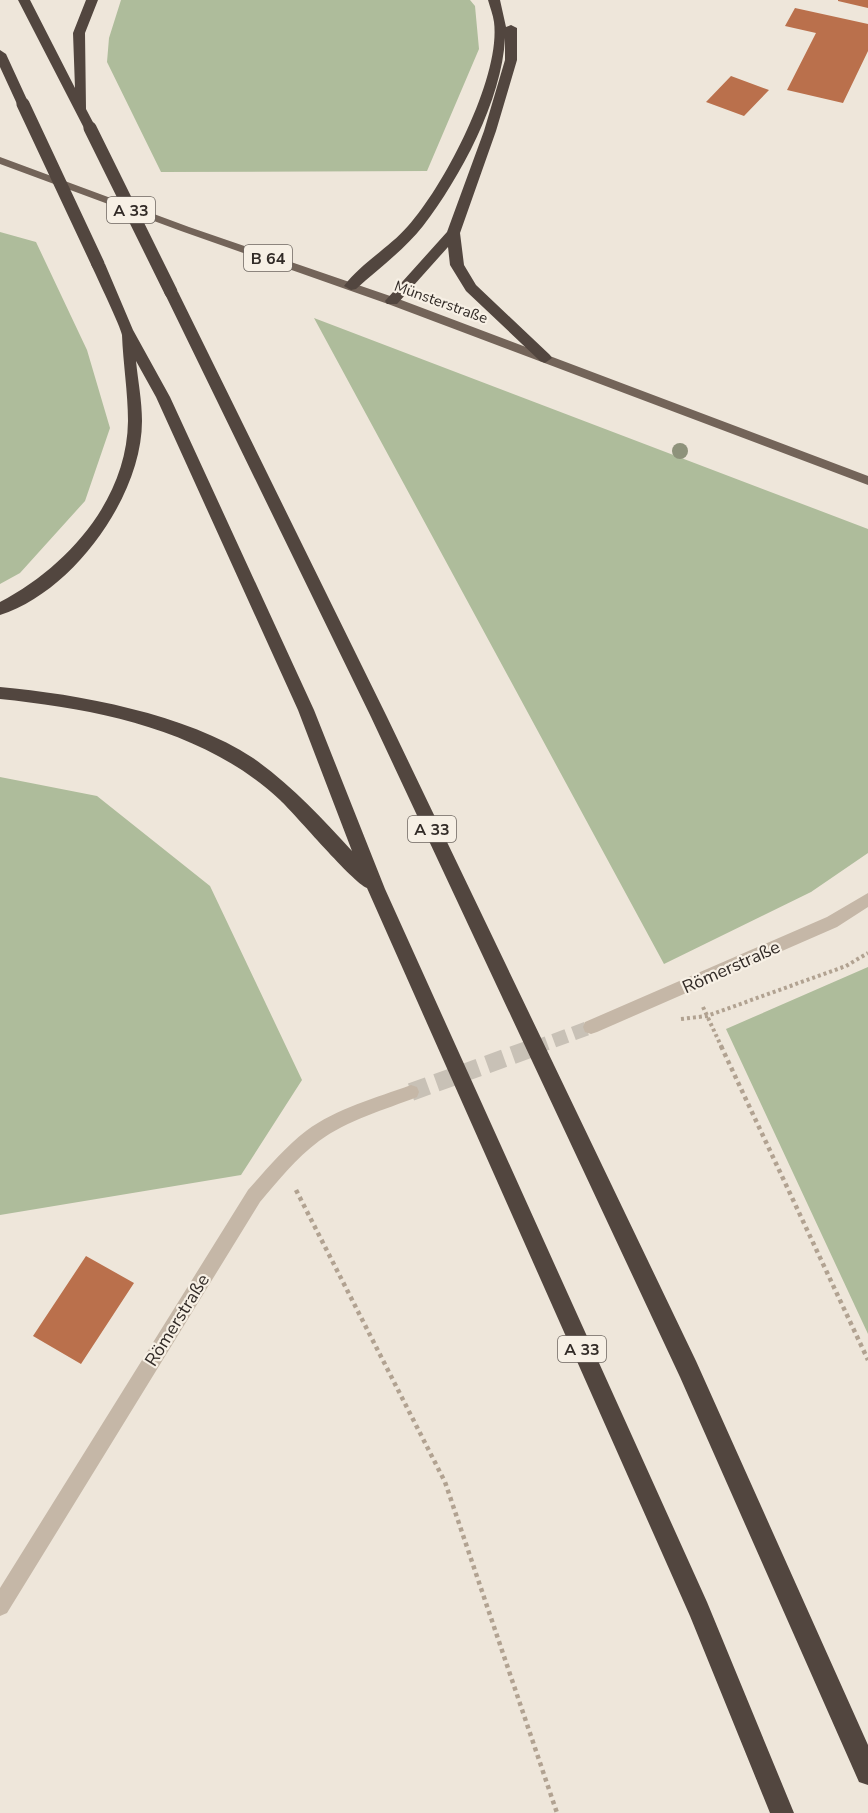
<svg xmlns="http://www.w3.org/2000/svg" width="868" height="1813" font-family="'Nunito Sans',sans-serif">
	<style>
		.green { fill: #aebc9b }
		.building { fill: #ba704c }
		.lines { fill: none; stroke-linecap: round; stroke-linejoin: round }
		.minor-tunnel-far1 { stroke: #c8c1b6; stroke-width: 14; stroke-dasharray: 14 7; stroke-linecap: butt }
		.minor-tunnel { stroke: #c8c1b6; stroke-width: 18; stroke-dasharray: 18 9; stroke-linecap: butt }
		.path-far1 { stroke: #b1a291; stroke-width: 4; stroke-dasharray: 3 3; stroke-linecap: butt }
		.path { stroke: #b1a291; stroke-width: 4.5; stroke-dasharray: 4 4; stroke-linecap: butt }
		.minor { fill: #c5b7a7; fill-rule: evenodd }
		.major { fill: #736459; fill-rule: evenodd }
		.highway { fill: #52463f; fill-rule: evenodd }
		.highway-bridge { stroke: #52463f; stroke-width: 13 }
		.tree { fill: #8e927b }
		.labels { text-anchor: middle; stroke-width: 4.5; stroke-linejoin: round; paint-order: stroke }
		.far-street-label { font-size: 15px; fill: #322b27; stroke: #f7f0e5 }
		.shield { fill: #f7f0e5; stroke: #6d6660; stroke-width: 1.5 }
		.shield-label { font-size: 16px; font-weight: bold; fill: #322b27 }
		.street-label { font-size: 18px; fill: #322b27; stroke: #f7f0e5 }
	</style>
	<rect width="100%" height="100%" fill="#eee6da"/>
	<!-- green -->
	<path class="green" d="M 121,0 L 470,0 L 475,6 L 479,49 L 427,171 L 161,172 L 107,62 L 109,38 Z
		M 0,232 L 36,242 L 87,350 L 110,428 L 85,501 L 20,573 L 0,584 Z
		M 314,318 L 868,529 L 868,853 L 811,892 L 664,964 Z
		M 0,777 L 97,796 L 210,886 L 302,1080 L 241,1175 L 0,1215 Z
		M 868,967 L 868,1334 L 726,1029 Z"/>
	<!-- building -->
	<path class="building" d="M 838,0 L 868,0 L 868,8 L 838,1 Z
		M 795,8 L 868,24 L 868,51 L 843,103 L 787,90 L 816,33 L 785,26 Z
		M 731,76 L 769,90 L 744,116 L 706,102 Z
		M 86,1256 L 134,1283 L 81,1364 L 33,1336 Z"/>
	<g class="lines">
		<!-- minor-tunnel-far1 -->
		<path class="minor-tunnel-far1" d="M 534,1048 L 591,1027"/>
		<!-- minor-tunnel -->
		<path class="minor-tunnel" d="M 411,1092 L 538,1046"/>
		<!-- path-far1 -->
		<path class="path-far1" d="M 703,1007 L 722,1048
			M 681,1019 L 707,1016 L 846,966 L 868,953"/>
		<!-- path -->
		<path class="path" d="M 721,1046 L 868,1360
			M 296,1190 L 445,1482 L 557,1813"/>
		<!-- minor -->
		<path class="minor" d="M 868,893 L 868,907 L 837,927 L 597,1032 L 591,1034 L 585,1032 L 583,1027 L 585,1022 L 827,917 Z
			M 411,1085 L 417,1087 L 419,1092 L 417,1097 C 384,1110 348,1120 319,1141 C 296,1158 278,1181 260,1202 L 7,1613 L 0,1616 L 0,1588 L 248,1190 C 266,1170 284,1148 306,1131 C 337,1108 376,1098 411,1085 Z"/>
		<!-- major -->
		<path class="major" d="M 0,157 L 189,227 L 396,298 L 868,476 L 868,485 L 388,304 L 181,231 L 0,164 Z"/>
		<!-- highway -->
		<path class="highway" d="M 18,0 L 30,0 L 75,88 L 73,33 L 86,0 L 98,0 L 85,33 L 86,109 L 96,128 L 94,131 L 84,128 Z
			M 488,0 L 500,0 L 506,27 L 511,25 L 517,28 L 517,60 L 496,131 L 460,233 L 464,265 L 476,285 L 550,355 L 552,358 L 545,363 L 540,361 L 466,291 L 450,265 L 448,247 L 397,304 L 387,304 L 385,301 L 447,232 L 484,131 L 505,60 L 505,38 C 502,100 460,178 423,226 C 404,250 378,269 356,289 L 351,290 L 344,286 C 361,263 389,248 408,226 C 444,186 501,77 494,22 C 493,15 490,7 488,0 Z
			M 0,50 L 6,54 L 29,104 L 27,107 L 17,104 L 0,67 Z
			M 98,260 L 105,264 L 133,330 L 170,397 L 314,710 L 385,889 L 707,1602 L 794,1813 L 770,1813 L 690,1616 L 367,888 C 352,882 297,816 280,800 C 205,730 98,709 0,699 L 0,687 C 78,694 187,714 253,758 C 290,784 322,818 352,851 L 298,710 L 156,397 L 136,361 C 138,381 142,401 142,421 C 142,496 73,592 0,615 L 0,602 C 67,567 127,500 128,421 C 128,393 123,362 122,335 C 121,327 96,276 91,264 Z
			M 171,288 L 178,292 L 387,717 L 696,1361 L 868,1745 L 868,1785 L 859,1782 L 680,1377 L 371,717 L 164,292 Z"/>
		<!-- highway-bridge -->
		<path class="highway-bridge" d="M 23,104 L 98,264
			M 90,128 L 171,292"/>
	</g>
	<!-- trees -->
	<circle class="tree" cx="680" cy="451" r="8"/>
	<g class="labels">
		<!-- far-street labels -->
		<g class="far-street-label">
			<text transform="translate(441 302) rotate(20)" y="5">Münsterstraße</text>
		</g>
		<!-- shield labels -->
		<g class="shield">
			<rect x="107" y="197" width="48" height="26" rx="4.5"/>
			<rect x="244" y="245" width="48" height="26" rx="4.5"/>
			<rect x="408" y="816" width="48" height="26" rx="4.5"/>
			<rect x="558" y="1336" width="48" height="26" rx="4.5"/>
		</g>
		<g class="shield-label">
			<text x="131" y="216">A 33</text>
			<text x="268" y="264">B 64</text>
			<text x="432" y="835">A 33</text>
			<text x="582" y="1355">A 33</text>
		</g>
		<!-- street labels -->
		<g class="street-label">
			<text transform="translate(731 967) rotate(-24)" y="6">Römerstraße</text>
			<text transform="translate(177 1320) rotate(-58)" y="6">Römerstraße</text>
		</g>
	</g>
</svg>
